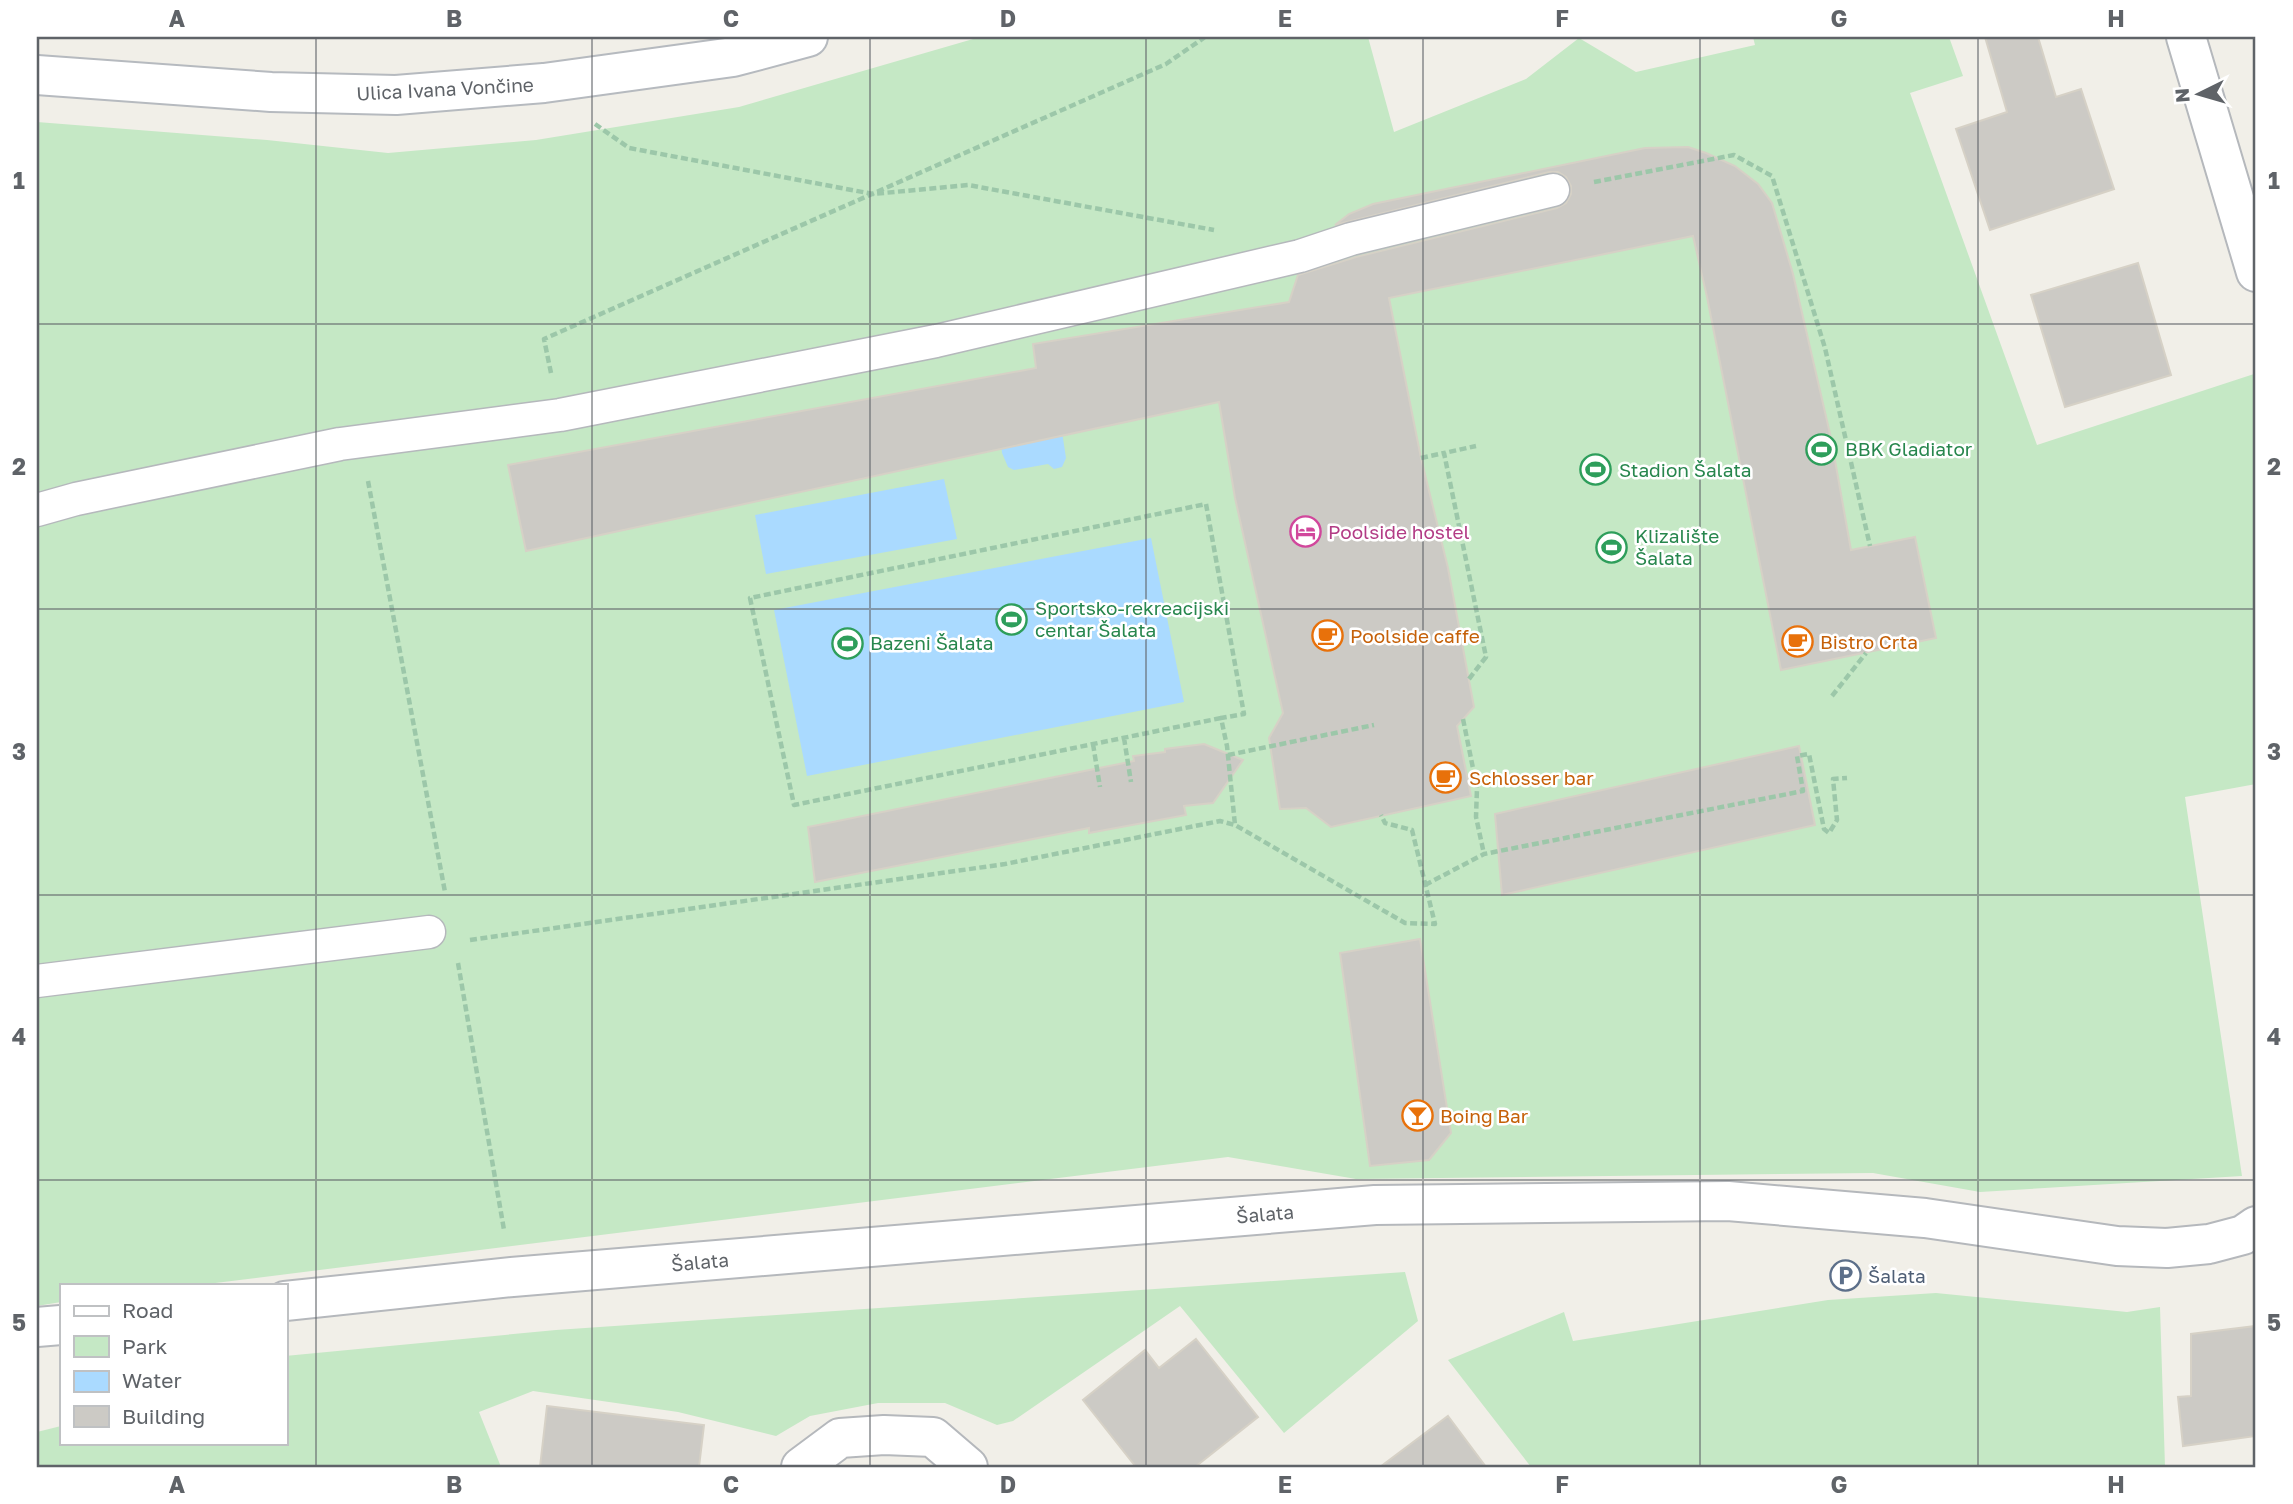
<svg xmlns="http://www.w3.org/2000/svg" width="2293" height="1504" font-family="'Golos Text',sans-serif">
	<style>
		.green { fill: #c5e8c5 }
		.water { fill: #aadaff }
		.building { fill: #cccac5; stroke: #d6d1c6; stroke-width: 2 }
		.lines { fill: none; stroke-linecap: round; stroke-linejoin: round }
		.service-casing { stroke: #b5b8bc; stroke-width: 35 }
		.minor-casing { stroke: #b5b8bc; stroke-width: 42 }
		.secondary-casing { stroke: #b6babf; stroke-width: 42 }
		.path { stroke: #9cc7a9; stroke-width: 4.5; stroke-dasharray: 7 3.5; stroke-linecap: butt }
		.service { stroke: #fff; stroke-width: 32 }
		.minor { stroke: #fff; stroke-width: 38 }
		.secondary { stroke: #fff; stroke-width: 38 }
		.grid { fill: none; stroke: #5f6368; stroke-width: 2; stroke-opacity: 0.55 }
		.labels { text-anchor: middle; stroke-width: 5; stroke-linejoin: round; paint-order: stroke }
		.street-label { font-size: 19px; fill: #5f6368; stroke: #fff }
		.leisure-label { font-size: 19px; fill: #27864d; stroke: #fff; text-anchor: start }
		.hotel-label { font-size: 19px; fill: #b23c85; stroke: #fff; text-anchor: start }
		.food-label { font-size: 19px; fill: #c56008; stroke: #fff; text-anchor: start }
		.service-label { font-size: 19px; fill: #4e5e75; stroke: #fff; text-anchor: start }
		.neatline { fill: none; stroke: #5f6368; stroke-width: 2.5 }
		.grid-label { font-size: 23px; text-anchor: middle; font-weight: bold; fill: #5f6368 }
	</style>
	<rect width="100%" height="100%" fill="#f1efe8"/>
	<!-- green -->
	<path class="green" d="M 980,37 L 1368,37 L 1394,132 L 1526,79 L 1579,38 L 1636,72 L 1755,45 L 1753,37 L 1949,37 L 1963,76 L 1910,93 L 2037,445 L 2254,374 L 2256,381 L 2256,784 L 2185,797 L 2242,1176 L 1980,1192 L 1873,1173 L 1356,1179 L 1228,1157 L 199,1285 L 61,1285 L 61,1302 L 37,1306 L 37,122 L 267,140 L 388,153 L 536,140 L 739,107 Z
		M 1405,1272 L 1418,1321 L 1284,1433 L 1180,1306 L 1013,1421 L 997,1425 L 945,1403 L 878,1403 L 810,1416 L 776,1436 L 678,1412 L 533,1391 L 479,1412 L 501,1467 L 37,1467 L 37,1432 L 61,1426 L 61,1443 L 285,1443 L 285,1356 L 556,1330 Z
		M 1936,1293 L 2127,1312 L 2160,1307 L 2165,1467 L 1531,1467 L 1448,1360 L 1564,1312 L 1573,1341 L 1828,1300 Z"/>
	<!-- water -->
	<path class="water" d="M 1059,412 L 1066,458 L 1062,467 L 1054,469 L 1048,464 L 1014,470 L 1008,467 L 1002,453 L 999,420 Z
		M 944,479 L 957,539 L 766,574 L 755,515 Z
		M 1151,538 L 1184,702 L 807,776 L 774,610 Z"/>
	<!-- building -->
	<path class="building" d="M 1985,37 L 2038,37 L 2056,97 L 2081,89 L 2114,189 L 1990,230 L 1956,129 L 2007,112 Z
		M 1688,147 L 1706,153 L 1735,166 L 1758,184 L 1772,203 L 1793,274 L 1831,438 L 1851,550 L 1915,537 L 1936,638 L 1781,670 L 1707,297 L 1693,236 L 1389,298 L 1421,458 L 1448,568 L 1474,707 L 1457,726 L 1471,796 L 1331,827 L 1306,808 L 1280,809 L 1269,738 L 1283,713 L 1235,498 L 1219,402 L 526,551 L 508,465 L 1036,368 L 1033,344 L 1289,302 L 1298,275 L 1356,257 L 1557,208 L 1566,203 L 1571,194 L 1571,186 L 1566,177 L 1558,172 L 1549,172 L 1335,225 L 1349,214 L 1373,204 L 1645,148 Z
		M 2138,263 L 2171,375 L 2065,407 L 2031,295 Z
		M 1204,744 L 1243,760 L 1213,803 L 1184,806 L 1186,815 L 1089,833 L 1089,828 L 815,882 L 808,827 L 1134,761 L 1133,756 L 1165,752 L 1165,749 Z
		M 1799,746 L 1815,825 L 1502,895 L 1495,814 Z
		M 1420,939 L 1451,1133 L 1429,1160 L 1370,1166 L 1340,953 Z
		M 2256,1326 L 2256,1436 L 2183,1446 L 2178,1397 L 2191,1396 L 2191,1334 Z
		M 1196,1339 L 1258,1417 L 1195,1467 L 1136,1467 L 1083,1400 L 1145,1350 L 1159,1368 Z
		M 547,1406 L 704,1425 L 699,1467 L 540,1467 Z
		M 1448,1416 L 1486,1467 L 1380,1467 Z"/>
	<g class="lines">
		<defs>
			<path id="service" d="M 37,510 L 76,499 L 340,444 L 560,415 L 936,341 L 1300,256 L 1351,239 L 1553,190
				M 37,981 L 429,932"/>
			<path id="minor" d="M 2186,37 L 2256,272
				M 285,1301 L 512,1277 L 1375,1205 L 1728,1201 L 1925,1218 L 2117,1246 L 2167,1248 L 2209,1244 L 2243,1235 L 2256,1226
				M 37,1327 L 61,1325
				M 801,1467 L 840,1438 L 884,1435 L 933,1437 L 968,1467"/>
			<path id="secondary" d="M 37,75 L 271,92 L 396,95 L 544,83 L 733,57 L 808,37"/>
		</defs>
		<!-- service casing -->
		<use href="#service" class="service-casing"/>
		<!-- minor casing -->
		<use href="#minor" class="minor-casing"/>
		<!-- secondary casing -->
		<use href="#secondary" class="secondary-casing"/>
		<!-- path -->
		<path class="path" d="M 595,124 L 629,148 L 873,194 L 968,185 L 1214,230
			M 1594,182 L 1734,155 L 1772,176 L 1825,348 L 1870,546
			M 551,373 L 544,339 L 1166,64 L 1205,37
			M 1421,458 L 1444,453
			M 368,481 L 445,892
			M 1469,679 L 1486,657 L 1444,453 L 1476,446
			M 1832,696 L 1866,653
			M 1221,718 L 794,805 L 750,598 L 1206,504 L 1244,714 L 1221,718 L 1227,746 L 1235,825
			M 1463,719 L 1477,788 L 1476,817 L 1484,854
			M 1124,738 L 1131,782
			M 1093,744 L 1100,787
			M 1228,755 L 1374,725
			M 1425,885 L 1484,854 L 1803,791 L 1797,756 L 1809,754 L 1824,829 L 1829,833 L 1837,820 L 1833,779 L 1847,778
			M 470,940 L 1005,864 L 1220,821 L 1235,825 L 1405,923 L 1435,924 L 1412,830 L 1385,823 L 1381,815
			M 458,963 L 504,1230"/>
		<!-- service -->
		<use href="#service" class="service"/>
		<!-- minor -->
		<use href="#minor" class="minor"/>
		<!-- secondary -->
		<use href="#secondary" class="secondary"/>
	</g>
	<!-- grid -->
	<path class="grid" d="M 316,37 L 316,1467M 592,37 L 592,1467M 870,37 L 870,1467M 1146,37 L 1146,1467M 1423,37 L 1423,1467M 1700,37 L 1700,1467M 1978,37 L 1978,1467M 37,324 L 2256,324M 37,609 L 2256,609M 37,895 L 2256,895M 37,1180 L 2256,1180"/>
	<!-- icons -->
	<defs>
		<symbol id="stadium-ring" viewBox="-11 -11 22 22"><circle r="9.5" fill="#fff" stroke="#2e9e5b" stroke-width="1.5"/><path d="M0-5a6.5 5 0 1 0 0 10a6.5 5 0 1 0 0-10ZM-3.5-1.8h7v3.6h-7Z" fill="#2e9e5b"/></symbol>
		<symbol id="hotel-ring" viewBox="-11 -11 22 22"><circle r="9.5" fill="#fff" stroke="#d1479c" stroke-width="1.5"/><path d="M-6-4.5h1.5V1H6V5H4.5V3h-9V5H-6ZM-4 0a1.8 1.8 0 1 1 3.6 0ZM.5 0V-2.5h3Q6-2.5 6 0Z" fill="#d1479c"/></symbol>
		<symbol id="cafe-ring" viewBox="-11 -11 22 22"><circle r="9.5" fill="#fff" stroke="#e8710a" stroke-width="1.5"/><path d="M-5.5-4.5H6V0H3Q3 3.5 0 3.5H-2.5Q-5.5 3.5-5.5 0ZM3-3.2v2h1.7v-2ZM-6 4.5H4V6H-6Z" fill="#e8710a"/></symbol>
		<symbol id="bar-ring" viewBox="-11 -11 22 22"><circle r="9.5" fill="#fff" stroke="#e8710a" stroke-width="1.5"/><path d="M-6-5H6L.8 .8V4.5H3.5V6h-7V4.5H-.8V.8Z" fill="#e8710a"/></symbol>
		<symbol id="parking-ring" viewBox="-11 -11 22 22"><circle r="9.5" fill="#fff" stroke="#5c6f8a" stroke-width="1.5"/><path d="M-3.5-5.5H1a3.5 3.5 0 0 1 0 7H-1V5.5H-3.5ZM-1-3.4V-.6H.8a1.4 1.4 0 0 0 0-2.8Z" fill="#5c6f8a"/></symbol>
	</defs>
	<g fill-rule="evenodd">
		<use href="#stadium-ring" x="1804" y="432" width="35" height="35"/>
		<use href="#stadium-ring" x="1578" y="452" width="35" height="35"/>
		<use href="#hotel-ring" x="1288" y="514" width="35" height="35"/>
		<use href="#stadium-ring" x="1594" y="530" width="35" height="35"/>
		<use href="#stadium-ring" x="994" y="602" width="35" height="35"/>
		<use href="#cafe-ring" x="1310" y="618" width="35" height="35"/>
		<use href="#cafe-ring" x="1780" y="624" width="35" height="35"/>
		<use href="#stadium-ring" x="830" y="626" width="35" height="35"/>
		<use href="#cafe-ring" x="1428" y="760" width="35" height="35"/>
		<use href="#bar-ring" x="1400" y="1098" width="35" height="35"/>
		<use href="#parking-ring" x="1828" y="1258" width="35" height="35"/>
	</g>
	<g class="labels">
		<!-- street labels -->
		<g class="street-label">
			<text transform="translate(445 89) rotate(-3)" y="7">Ulica Ivana Vončine</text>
			<text transform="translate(1265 1214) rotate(-5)" y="7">Šalata</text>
			<text transform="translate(700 1262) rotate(-5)" y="7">Šalata</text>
		</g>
		<!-- leisure labels -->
		<g class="leisure-label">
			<text x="1845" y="456">BBK Gladiator</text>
			<text x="1619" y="477">Stadion Šalata</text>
			<text x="1635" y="543">Klizalište<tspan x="1635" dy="22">Šalata</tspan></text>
			<text x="1035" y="615">Sportsko-rekreacijski<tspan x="1035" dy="22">centar Šalata</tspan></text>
			<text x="870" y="650">Bazeni Šalata</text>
		</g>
		<!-- hotel labels -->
		<g class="hotel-label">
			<text x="1328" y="539">Poolside hostel</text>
		</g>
		<!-- food labels -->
		<g class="food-label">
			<text x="1350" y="643">Poolside caffe</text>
			<text x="1820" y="649">Bistro Crta</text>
			<text x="1469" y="785">Schlosser bar</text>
			<text x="1440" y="1123">Boing Bar</text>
		</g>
		<!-- service labels -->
		<g class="service-label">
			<text x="1868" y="1283">Šalata</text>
		</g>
	</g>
	<!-- border -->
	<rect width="2293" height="1504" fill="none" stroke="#ffffff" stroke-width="77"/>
	<!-- legend -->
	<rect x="60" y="1284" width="228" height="161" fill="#ffffff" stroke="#bfc1c3" stroke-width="2"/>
	<rect x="74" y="1306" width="35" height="10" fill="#ffffff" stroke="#bfc1c3" stroke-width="2"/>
	<text x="122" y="1318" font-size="21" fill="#5f6368">Road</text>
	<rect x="74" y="1336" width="35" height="21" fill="#c5e8c5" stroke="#bfc1c3" stroke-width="2"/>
	<text x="122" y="1354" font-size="21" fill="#5f6368">Park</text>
	<rect x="74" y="1371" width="35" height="21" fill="#aadaff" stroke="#bfc1c3" stroke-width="2"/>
	<text x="122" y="1388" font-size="21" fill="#5f6368">Water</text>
	<rect x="74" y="1406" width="35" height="21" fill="#cccac5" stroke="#bfc1c3" stroke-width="2"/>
	<text x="122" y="1424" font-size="21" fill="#5f6368">Building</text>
	<!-- north arrow -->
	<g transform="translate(2199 94) rotate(265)" stroke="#ffffff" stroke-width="5" paint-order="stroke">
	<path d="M0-5L12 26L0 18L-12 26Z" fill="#5f6368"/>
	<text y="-10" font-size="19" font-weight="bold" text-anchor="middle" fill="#5f6368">N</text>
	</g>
	<rect x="38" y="38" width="2216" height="1428" class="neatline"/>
	<g class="grid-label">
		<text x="177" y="27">A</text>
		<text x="454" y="27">B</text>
		<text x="731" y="27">C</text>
		<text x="1008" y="27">D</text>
		<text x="1285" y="27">E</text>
		<text x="1562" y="27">F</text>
		<text x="1839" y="27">G</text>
		<text x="2116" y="27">H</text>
		<text x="19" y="189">1</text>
		<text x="2274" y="189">1</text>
		<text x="19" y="475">2</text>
		<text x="2274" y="475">2</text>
		<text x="19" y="760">3</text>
		<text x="2274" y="760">3</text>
		<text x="19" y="1045">4</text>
		<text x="2274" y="1045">4</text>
		<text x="19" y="1331">5</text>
		<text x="2274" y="1331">5</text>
		<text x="177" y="1493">A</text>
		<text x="454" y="1493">B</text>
		<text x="731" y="1493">C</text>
		<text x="1008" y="1493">D</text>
		<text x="1285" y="1493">E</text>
		<text x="1562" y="1493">F</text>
		<text x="1839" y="1493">G</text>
		<text x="2116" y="1493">H</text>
	</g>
</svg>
